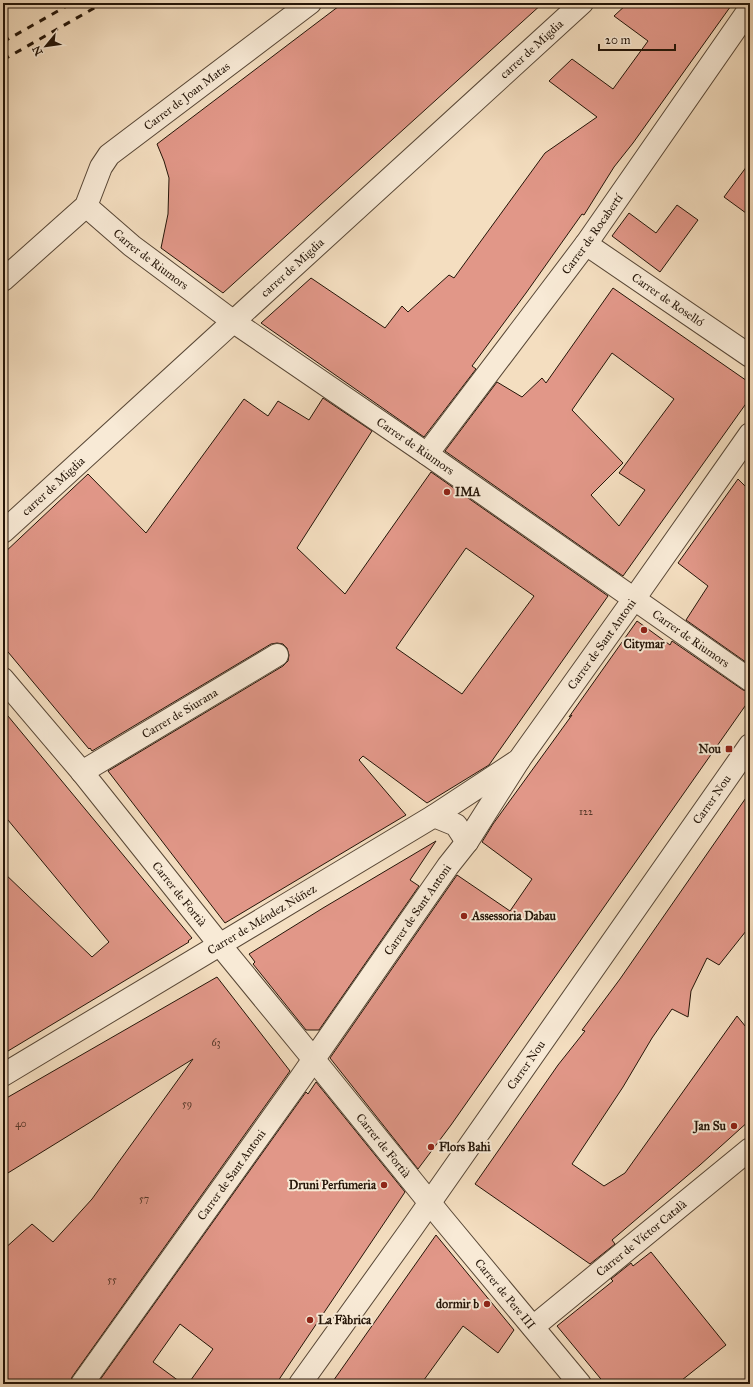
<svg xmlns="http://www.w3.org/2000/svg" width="753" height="1387" font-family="'IM FELL Great Primer',serif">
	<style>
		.building { fill: #e19788; stroke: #241508; fill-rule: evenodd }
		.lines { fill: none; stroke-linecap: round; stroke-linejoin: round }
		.minor-casing { stroke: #584736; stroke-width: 24 }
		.tertiary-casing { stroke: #584736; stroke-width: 24 }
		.minor { stroke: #f8ead6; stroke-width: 22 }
		.tertiary { stroke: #f8ead6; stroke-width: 22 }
		.rail { stroke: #241508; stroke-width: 3; stroke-dasharray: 7 7; stroke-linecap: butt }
		.poi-dot { fill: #8f2418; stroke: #f8ead6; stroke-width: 1.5 }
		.labels { text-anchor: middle; stroke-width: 4; stroke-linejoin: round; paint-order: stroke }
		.number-label { font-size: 10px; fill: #533628 }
		.street-label { font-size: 12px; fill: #241508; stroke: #f8ead6 }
		.poi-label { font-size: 12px; font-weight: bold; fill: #241508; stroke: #f8ead6; text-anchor: start }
	</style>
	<rect width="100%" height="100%" fill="#f4dec0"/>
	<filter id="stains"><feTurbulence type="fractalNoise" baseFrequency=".005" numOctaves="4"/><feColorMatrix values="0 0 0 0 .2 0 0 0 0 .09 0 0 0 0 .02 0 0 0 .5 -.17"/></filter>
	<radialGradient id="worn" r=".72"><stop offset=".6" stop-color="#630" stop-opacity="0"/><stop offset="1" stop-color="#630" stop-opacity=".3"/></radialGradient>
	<!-- building -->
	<path class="building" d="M 343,3 L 543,3 L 223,293 L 161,248 L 168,214 L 169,178 L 164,161 L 157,144 Z
		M 628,3 L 733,3 L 633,143 L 614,167 L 584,215 L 582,214 L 526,293 L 472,366 L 476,369 L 424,437 L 261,323 L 311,278 L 385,328 L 402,306 L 408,312 L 449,275 L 454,278 L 545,153 L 597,117 L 549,81 L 572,59 L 613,89 L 648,41 L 614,16 Z
		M 750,162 L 750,216 L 724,197 Z
		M 677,205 L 698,220 L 660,272 L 612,236 L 629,213 L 656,233 Z
		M 613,288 L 750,383 L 750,398 L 623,576 L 445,451 L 497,382 L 522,397 L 542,378 L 546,383 ZM 612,353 L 674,399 L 619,473 L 645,490 L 619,526 L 591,495 L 623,463 L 572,410 Z
		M 323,398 L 372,431 L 297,548 L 345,594 L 431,472 L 608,596 L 489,765 L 427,803 L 363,756 L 359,760 L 406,815 L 225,923 L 108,771 L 283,666 L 288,661 L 289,655 L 287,648 L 283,644 L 277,643 L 271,644 L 92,751 L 90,748 L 89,749 L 3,646 L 3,554 L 88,474 L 146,533 L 244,399 L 268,416 L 278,401 L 309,420 ZM 466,548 L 534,596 L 462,694 L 396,648 Z
		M 738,479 L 750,491 L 750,665 L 686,620 L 708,586 L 678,563 Z
		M 637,621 L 670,645 L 672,641 L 743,690 L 750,692 L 750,699 L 451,1125 L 418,1169 L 330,1058 L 457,875 L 510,911 L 532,879 L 482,842 L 493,824 L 572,715 L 569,717 Z
		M 3,710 L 192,938 L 188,941 L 189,942 L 3,1054 L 3,872 L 92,957 L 109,942 L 3,814 Z
		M 750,792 L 750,926 L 719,965 L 707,958 L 691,991 L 688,1017 L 672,1009 L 652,1038 L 623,1087 L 572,1164 L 604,1186 L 625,1173 L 737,1016 L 750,1032 L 750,1120 L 700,1165 L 612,1240 L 615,1244 L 590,1264 L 475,1184 L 558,1065 L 585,1031 L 582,1030 L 620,979 Z
		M 436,841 L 410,880 L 419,886 L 319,1030 L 306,1030 L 253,964 L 255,962 L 249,954 L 323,908 Z
		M 217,977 L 290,1071 L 72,1377 L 70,1384 L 3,1384 L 3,1250 L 32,1224 L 53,1242 L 92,1199 L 193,1059 L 3,1176 L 3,1100 Z
		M 316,1082 L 405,1192 L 276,1384 L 188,1384 L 213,1349 L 180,1324 L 153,1362 L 183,1384 L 97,1384 L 306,1092 L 308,1094 Z
		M 436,1235 L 514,1330 L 498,1353 L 463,1326 L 421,1384 L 331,1384 Z
		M 651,1252 L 726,1345 L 677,1384 L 605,1384 L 557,1326 L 613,1281 L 611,1279 L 631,1263 L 633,1266 Z"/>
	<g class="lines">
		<defs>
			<g id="minor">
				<path id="s1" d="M 86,206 L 132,246 L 234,322 L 427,454 L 750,680"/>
				<path id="s2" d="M 586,244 L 750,356"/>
				<path id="s3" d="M 3,280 L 86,206 L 101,167 L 109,155 L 310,3"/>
				<path id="s4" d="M 427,454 L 586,244 L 750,8"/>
				<path id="s5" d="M 3,532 L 582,3"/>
				<path id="s6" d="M 3,679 L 82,772 L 220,945 L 324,1072 L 442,1218 L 580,1384"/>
				<path id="s7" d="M 82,772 L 277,655"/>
				<path d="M 434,816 L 456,825 L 467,842"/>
				<path id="s8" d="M 533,1327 L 750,1149"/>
				<path id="s9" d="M 82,1384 L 300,1079 L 448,866 L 467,842 L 519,760"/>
				<path id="s10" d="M 300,1384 L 412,1228 L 750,745"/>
			</g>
			<g id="tertiary">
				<path id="s11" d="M 3,1075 L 434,816 L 519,760 L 634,599 L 750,434"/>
			</g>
		</defs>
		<!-- minor casing -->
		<use href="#minor" class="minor-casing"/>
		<!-- tertiary casing -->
		<use href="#tertiary" class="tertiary-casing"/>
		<!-- minor -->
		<use href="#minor" class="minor"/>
		<!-- tertiary -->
		<use href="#tertiary" class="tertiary"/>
		<!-- rail -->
		<path class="rail" d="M 3,42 L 72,3
			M 3,60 L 103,3"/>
	</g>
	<!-- markers -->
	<g class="poi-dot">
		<circle cx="447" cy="492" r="4"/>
		<circle cx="644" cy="630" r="4"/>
		<rect x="725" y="745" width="8" height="8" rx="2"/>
		<circle cx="464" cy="916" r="4"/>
		<circle cx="734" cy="1126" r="4"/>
		<circle cx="431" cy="1147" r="4"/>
		<circle cx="384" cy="1185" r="4"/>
		<circle cx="487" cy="1304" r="4"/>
		<circle cx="310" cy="1320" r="4"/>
	</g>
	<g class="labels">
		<!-- number labels -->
		<g class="number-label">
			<text x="586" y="815">122</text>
			<text x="216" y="1046">63</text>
			<text x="187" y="1107">59</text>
			<text x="21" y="1127">40</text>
			<text x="144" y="1202">57</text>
			<text x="112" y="1283">55</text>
		</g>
		<!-- street labels -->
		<g class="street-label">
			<text dy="4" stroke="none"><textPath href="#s5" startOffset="716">carrer de Migdia</textPath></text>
			<text dy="4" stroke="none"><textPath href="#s3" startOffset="265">Carrer de Joan Matas</textPath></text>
			<text dy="4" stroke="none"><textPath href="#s4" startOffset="275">Carrer de Rocabertí</textPath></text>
			<text dy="4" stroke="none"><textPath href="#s1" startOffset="84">Carrer de Riumors</textPath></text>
			<text dy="4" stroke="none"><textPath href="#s5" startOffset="392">carrer de Migdia</textPath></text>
			<text dy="4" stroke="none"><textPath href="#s2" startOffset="99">Carrer de Roselló</textPath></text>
			<text dy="4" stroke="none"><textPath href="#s1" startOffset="408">Carrer de Riumors</textPath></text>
			<text dy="4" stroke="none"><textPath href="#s5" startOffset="68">carrer de Migdia</textPath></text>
			<text dy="4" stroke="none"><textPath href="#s1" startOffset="744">Carrer de Riumors</textPath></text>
			<text dy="4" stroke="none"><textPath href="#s11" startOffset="747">Carrer de Sant Antoni</textPath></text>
			<text dy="4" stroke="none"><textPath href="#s7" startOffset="114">Carrer de Siurana</textPath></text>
			<text dy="4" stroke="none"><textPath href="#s10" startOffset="715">Carrer Nou</textPath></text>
			<text dy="4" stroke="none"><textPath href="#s6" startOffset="278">Carrer de Fortià</textPath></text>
			<text dy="4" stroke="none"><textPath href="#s9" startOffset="581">Carrer de Sant Antoni</textPath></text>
			<text dy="4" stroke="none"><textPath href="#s11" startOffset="302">Carrer de Méndez Núñez</textPath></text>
			<text dy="4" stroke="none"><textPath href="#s10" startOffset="391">Carrer Nou</textPath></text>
			<text dy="4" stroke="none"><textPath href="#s6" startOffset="602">Carrer de Fortià</textPath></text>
			<text dy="4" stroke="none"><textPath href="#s9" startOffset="257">Carrer de Sant Antoni</textPath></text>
			<text dy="4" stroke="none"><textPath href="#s8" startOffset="140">Carrer de Víctor Català</textPath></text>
			<text dy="4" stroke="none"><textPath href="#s6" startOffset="794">Carrer de Pere III</textPath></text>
		</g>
		<!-- poi labels -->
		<g class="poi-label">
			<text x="455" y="496">IMA</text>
			<text x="644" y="648" text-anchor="middle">Citymar</text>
			<text x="721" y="753" text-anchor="end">Nou</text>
			<text x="472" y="920">Assessoria Dabau</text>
			<text x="726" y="1130" text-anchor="end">Jan Su</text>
			<text x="439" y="1151">Flors Bahi</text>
			<text x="376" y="1189" text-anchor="end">Druni Perfumeria</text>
			<text x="479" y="1308" text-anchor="end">dormir b</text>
			<text x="318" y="1324">La Fàbrica</text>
		</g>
	</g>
	<!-- margin -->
	<rect width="753" height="1387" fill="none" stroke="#f4dec0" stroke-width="16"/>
	<rect x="4" y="4" width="745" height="1379" fill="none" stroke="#241508" stroke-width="2"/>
	<rect x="8" y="8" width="737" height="1371" fill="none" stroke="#241508"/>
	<!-- north arrow -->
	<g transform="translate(46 46) rotate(241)" stroke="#f8ead6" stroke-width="3" paint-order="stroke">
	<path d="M0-3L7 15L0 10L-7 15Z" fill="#241508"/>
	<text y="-6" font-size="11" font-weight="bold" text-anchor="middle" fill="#241508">N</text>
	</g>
	<!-- scale -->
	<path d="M599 44v6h76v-6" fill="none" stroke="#241508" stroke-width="2"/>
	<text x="605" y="44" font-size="12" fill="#241508" stroke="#f8ead6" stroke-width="3" paint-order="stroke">20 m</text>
	<rect width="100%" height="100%" filter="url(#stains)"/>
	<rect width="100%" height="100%" fill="url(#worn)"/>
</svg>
